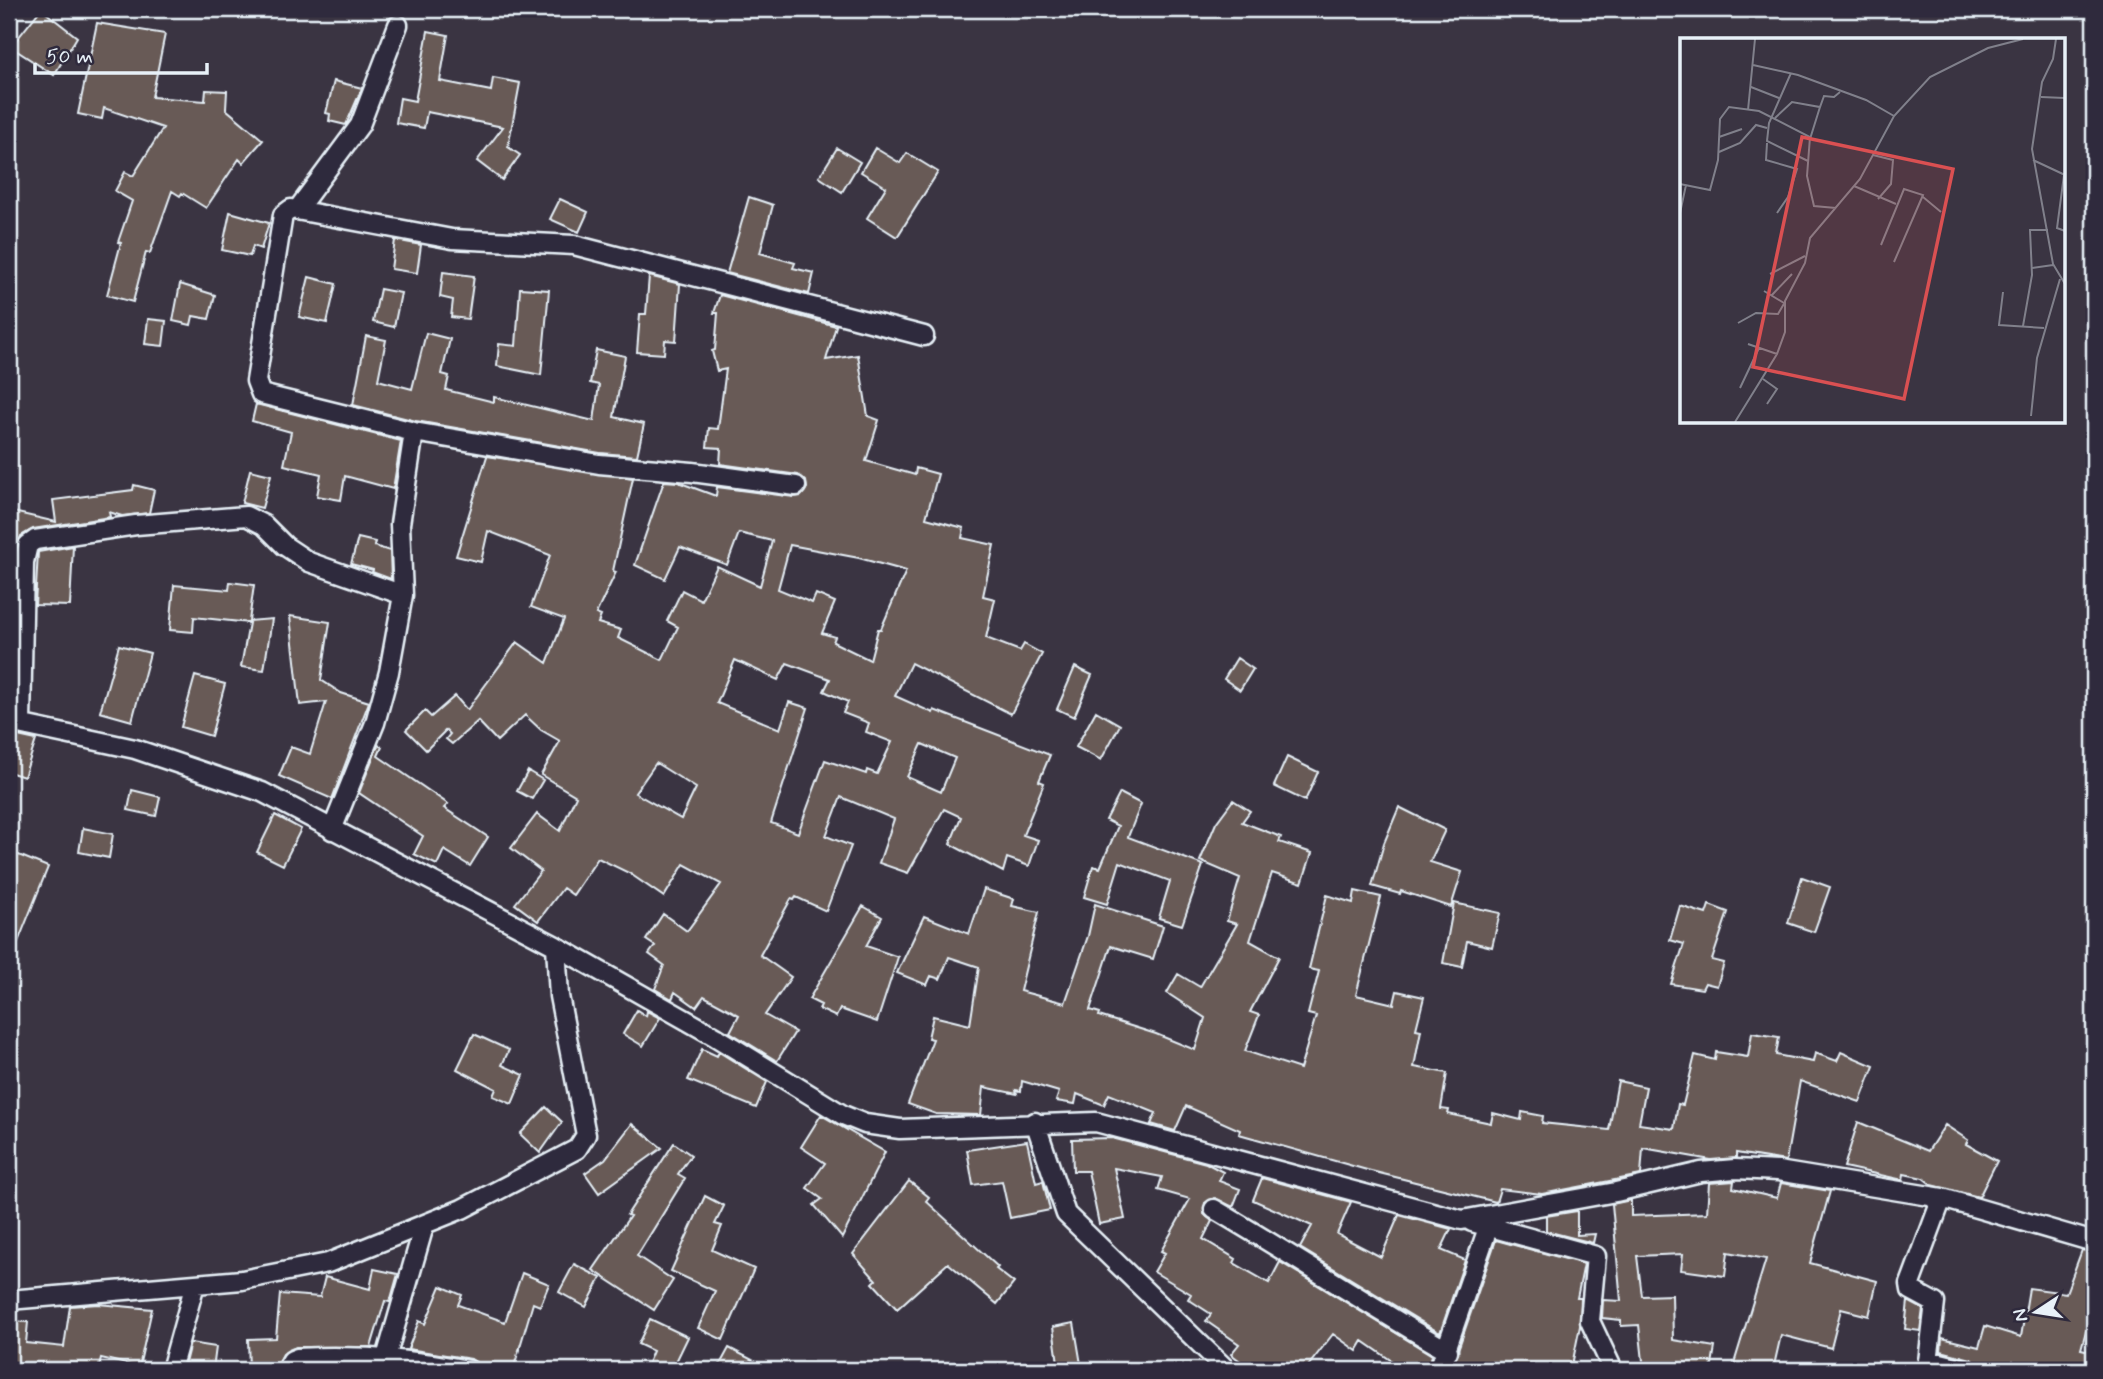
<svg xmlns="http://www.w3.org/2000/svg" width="2103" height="1379" font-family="Mynerve,sans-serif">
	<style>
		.building { fill: #675a56; stroke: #e8f1f8; stroke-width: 2; fill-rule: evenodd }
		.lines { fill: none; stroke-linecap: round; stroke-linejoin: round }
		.street-casing { stroke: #e8f1f8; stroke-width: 23 }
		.street { stroke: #2f2a3d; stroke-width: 18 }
		.inset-road { fill: none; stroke: #80808b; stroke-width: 2 }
		.view { fill: #da5052; fill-opacity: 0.15; stroke: #da5052; stroke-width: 3.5 }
		.inset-edge { fill: none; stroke: #e8f1f8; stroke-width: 3.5 }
	</style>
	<rect width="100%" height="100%" fill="#3a3442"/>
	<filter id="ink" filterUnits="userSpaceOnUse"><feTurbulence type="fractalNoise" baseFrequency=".0143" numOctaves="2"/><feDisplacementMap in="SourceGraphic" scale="14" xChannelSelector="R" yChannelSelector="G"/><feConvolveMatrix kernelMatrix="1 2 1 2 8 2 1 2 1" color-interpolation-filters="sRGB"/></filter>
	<g filter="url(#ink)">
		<!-- building -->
		<path class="building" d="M 41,9 L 77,37 L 54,75 L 11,47 Z
			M 97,23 L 165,34 L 152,97 L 205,101 L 206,90 L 227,91 L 226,109 L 263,140 L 243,163 L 239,159 L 206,208 L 182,193 L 180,196 L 172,191 L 150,253 L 146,252 L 133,302 L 107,295 L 121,243 L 118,242 L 132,201 L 115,191 L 125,172 L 133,176 L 163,128 L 104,108 L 102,119 L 78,114 Z
			M 428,31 L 448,35 L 440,81 L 491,91 L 493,78 L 520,83 L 508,147 L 520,155 L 502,180 L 477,161 L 503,127 L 427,112 L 424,128 L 396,123 L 400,98 L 415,101 Z
			M 334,81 L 362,88 L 346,125 L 329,121 L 330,114 L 326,113 Z
			M 837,148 L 860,162 L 842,192 L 819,177 Z
			M 875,148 L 900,163 L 907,153 L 938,172 L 897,237 L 867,218 L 886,187 L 861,172 Z
			M 749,197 L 773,205 L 760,253 L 795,263 L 793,268 L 814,273 L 809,294 L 727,273 Z
			M 560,199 L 588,212 L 579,232 L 550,219 Z
			M 230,212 L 269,223 L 261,249 L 253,246 L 250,256 L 222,250 Z
			M 395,240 L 421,245 L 417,273 L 391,269 Z
			M 443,272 L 474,276 L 468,319 L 451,317 L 453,300 L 440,297 Z
			M 649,276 L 680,284 L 676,341 L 665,340 L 664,354 L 637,352 L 640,314 L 646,314 Z
			M 309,277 L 336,284 L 327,323 L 299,317 Z
			M 180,284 L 215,295 L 209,319 L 193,316 L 191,325 L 173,321 Z
			M 520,288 L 549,290 L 541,375 L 497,366 L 499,344 L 516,346 Z
			M 380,289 L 401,293 L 394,327 L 373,322 Z
			M 720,295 L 836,326 L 826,360 L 858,355 L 868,416 L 879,420 L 866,461 L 915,475 L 916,468 L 938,474 L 926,518 L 964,528 L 962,538 L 994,545 L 983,596 L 995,599 L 986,638 L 1020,651 L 1024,644 L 1042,654 L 1011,714 L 911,663 L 895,696 L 933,713 L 934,710 L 1050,755 L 1039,781 L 1044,783 L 1023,835 L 1038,840 L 1029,866 L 1007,858 L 1003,872 L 950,844 L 961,817 L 944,809 L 908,873 L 879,863 L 894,819 L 841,797 L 826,836 L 851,846 L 826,911 L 796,897 L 794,900 L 791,899 L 760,955 L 791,977 L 765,1015 L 795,1032 L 777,1061 L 730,1032 L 739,1015 L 704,996 L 696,1007 L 675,992 L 672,999 L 655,989 L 664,965 L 649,954 L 655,946 L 646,940 L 663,914 L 687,931 L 721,884 L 684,864 L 664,897 L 629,873 L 598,858 L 573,895 L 563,888 L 538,921 L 515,904 L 541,871 L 511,848 L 537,814 L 560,831 L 576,796 L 541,775 L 560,741 L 541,730 L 525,715 L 497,741 L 478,721 L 452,744 L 446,739 L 450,734 L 446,730 L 426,750 L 406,730 L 425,711 L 431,717 L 455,696 L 467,710 L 517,642 L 547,663 L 564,619 L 531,607 L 550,555 L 488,531 L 481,562 L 456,556 L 487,456 L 633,478 L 613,571 L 616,572 L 596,614 L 601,616 L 598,623 L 621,630 L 618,638 L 662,660 L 678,627 L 667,621 L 682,590 L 701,600 L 717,566 L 760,586 L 772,541 L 739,533 L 727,565 L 680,547 L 665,579 L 635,565 L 664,481 L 678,482 L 716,496 L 717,487 L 794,497 L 801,496 L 807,488 L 806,481 L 798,475 L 720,464 L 721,448 L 707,447 L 709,428 L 718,429 L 726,369 L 717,371 L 712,351 L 715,350 L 718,313 L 714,313 ZM 790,545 L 859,558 L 906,571 L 881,629 L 878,629 L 870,660 L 833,642 L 835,637 L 822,633 L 835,602 L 816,594 L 812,603 L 778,589 ZM 735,660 L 778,680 L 787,663 L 830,679 L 824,691 L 848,702 L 843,713 L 869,723 L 866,732 L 892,742 L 877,774 L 867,770 L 866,774 L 825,760 L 798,833 L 771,823 L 808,708 L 789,702 L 780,729 L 717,703 ZM 922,744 L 955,758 L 941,792 L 907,777 ZM 656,763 L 696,788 L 681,819 L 635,793 Z
			M 148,319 L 166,321 L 163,346 L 145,344 Z
			M 426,333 L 450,339 L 442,374 L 449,376 L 446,390 L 494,402 L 494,397 L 594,421 L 599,385 L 590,383 L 596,350 L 625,356 L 614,417 L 644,424 L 637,456 L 600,453 L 416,421 L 353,405 L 366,336 L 386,340 L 378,380 L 412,389 Z
			M 256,404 L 401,441 L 393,489 L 345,476 L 341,500 L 317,496 L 321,474 L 284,465 L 291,432 L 252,421 Z
			M 250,470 L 271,475 L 262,508 L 242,503 Z
			M 134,485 L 154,490 L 149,513 L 122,516 L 109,512 L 110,517 L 33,529 L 21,536 L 13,560 L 12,604 L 9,604 L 9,511 L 56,522 L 53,500 L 133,490 Z
			M 358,538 L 375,542 L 374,546 L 390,551 L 391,579 L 372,572 L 373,570 L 351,564 Z
			M 73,546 L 70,606 L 35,605 L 38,552 Z
			M 230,582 L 254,585 L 249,621 L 272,619 L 264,670 L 241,667 L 249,623 L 194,617 L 193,632 L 170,630 L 174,585 L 229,590 Z
			M 290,616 L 330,622 L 321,680 L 341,693 L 369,702 L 332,799 L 279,776 L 291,747 L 310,754 L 326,702 L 300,705 Z
			M 119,645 L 150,653 L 132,721 L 100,712 Z
			M 1237,658 L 1253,669 L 1240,690 L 1224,679 Z
			M 1075,667 L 1092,675 L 1074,717 L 1057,709 Z
			M 195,676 L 225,684 L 211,736 L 181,727 Z
			M 1096,711 L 1120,725 L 1101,760 L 1076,747 Z
			M 9,734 L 36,740 L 24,777 L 9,772 Z
			M 378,745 L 382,747 L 378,756 L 448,804 L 444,808 L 488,837 L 470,866 L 444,850 L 437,865 L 414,854 L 423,836 L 359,793 Z
			M 1287,757 L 1318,772 L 1305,801 L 1274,786 Z
			M 528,771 L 543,780 L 532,799 L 517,791 Z
			M 132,790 L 160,797 L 156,816 L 128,810 Z
			M 1120,793 L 1141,804 L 1128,837 L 1203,865 L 1182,925 L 1159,918 L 1170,881 L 1120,862 L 1107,904 L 1084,897 L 1093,866 L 1100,868 L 1118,826 L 1106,820 Z
			M 1233,800 L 1250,811 L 1242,822 L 1281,837 L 1279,842 L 1312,853 L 1302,883 L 1272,873 L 1250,941 L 1279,957 L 1250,1012 L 1259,1015 L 1245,1051 L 1300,1069 L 1316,1016 L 1308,1014 L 1319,971 L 1309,969 L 1327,895 L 1353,903 L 1355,891 L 1381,897 L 1356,995 L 1394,1004 L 1397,991 L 1424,997 L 1416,1029 L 1421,1030 L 1414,1067 L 1447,1073 L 1441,1109 L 1449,1110 L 1448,1114 L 1491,1123 L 1493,1113 L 1521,1120 L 1522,1112 L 1543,1116 L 1542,1123 L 1609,1130 L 1618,1081 L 1646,1087 L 1639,1124 L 1674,1129 L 1678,1104 L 1683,1105 L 1695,1055 L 1715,1060 L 1716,1052 L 1748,1057 L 1752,1033 L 1779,1037 L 1776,1055 L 1813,1062 L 1815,1053 L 1837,1061 L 1841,1052 L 1874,1066 L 1860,1102 L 1800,1081 L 1786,1161 L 1736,1153 L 1736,1158 L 1711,1160 L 1643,1148 L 1641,1175 L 1542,1194 L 1500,1189 L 1496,1202 L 1367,1170 L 1239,1134 L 1240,1130 L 1186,1106 L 1175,1131 L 1151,1124 L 1156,1113 L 1109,1094 L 1104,1105 L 1077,1094 L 1075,1104 L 1056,1101 L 1059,1092 L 1022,1081 L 1021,1091 L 1016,1090 L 1017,1094 L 984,1087 L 981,1115 L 936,1114 L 908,1104 L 933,1039 L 928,1038 L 933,1016 L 970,1025 L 979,967 L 949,957 L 940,979 L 931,976 L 927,985 L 897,973 L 924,916 L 969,934 L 984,889 L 1014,899 L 1012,906 L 1039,912 L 1020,991 L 1065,1003 L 1088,936 L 1095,904 L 1163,926 L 1153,959 L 1111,946 L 1090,1010 L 1100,1013 L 1099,1016 L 1156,1034 L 1195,1050 L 1205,1018 L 1167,993 L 1178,974 L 1200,987 L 1237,924 L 1227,921 L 1240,878 L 1200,861 L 1216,823 Z
			M 1399,807 L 1445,830 L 1430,862 L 1462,872 L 1451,907 L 1401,891 L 1400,894 L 1372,886 L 1384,843 Z
			M 275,815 L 301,829 L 283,865 L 257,852 Z
			M 83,828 L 113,834 L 109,858 L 79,852 Z
			M 16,854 L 48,867 L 10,962 L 9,873 Z
			M 1802,877 L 1830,887 L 1814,932 L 1788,923 Z
			M 1454,903 L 1500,913 L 1492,947 L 1467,941 L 1462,967 L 1443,963 Z
			M 1709,905 L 1728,912 L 1712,960 L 1724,963 L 1717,986 L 1705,983 L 1702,989 L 1671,984 L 1684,944 L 1670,940 L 1680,906 L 1706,914 Z
			M 863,906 L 882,917 L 866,946 L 898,957 L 877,1022 L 840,1009 L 836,1017 L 819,1009 L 821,1005 L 809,999 Z
			M 637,1010 L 646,1016 L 647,1011 L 660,1018 L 643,1046 L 623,1034 Z
			M 474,1034 L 509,1050 L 502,1065 L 524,1075 L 512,1104 L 493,1096 L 496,1089 L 457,1069 Z
			M 702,1049 L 717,1056 L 719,1052 L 767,1082 L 756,1108 L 688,1080 Z
			M 546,1107 L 562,1122 L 540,1153 L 520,1134 Z
			M 821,1115 L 885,1152 L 842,1238 L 814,1205 L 822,1199 L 807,1188 L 825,1163 L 801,1147 Z
			M 1858,1122 L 1928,1151 L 1945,1125 L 1968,1140 L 1966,1144 L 1997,1161 L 1979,1197 L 1932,1185 L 1923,1178 L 1904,1174 L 1903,1180 L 1844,1167 Z
			M 632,1124 L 662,1148 L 599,1193 L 585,1173 L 605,1159 Z
			M 1112,1138 L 1206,1163 L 1223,1172 L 1219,1181 L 1240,1189 L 1233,1207 L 1215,1198 L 1205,1203 L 1204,1214 L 1212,1221 L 1203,1239 L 1236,1259 L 1234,1263 L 1269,1283 L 1280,1262 L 1432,1355 L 1428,1370 L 1405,1370 L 1363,1341 L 1357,1351 L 1333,1334 L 1305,1370 L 1252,1370 L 1231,1354 L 1239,1344 L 1206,1321 L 1211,1314 L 1188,1299 L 1191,1294 L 1154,1272 L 1165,1253 L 1161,1251 L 1190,1199 L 1158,1190 L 1162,1177 L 1114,1168 L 1125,1219 L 1099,1224 L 1088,1171 L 1073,1171 L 1072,1139 Z
			M 1027,1141 L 1036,1183 L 1043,1181 L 1050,1210 L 1010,1218 L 1002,1181 L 973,1185 L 967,1150 Z
			M 674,1143 L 691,1155 L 678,1174 L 685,1178 L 637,1256 L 673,1280 L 654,1310 L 593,1270 L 630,1216 L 627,1215 Z
			M 1262,1178 L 1351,1202 L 1337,1234 L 1381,1257 L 1399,1215 L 1451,1229 L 1441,1250 L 1465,1260 L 1440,1333 L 1300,1248 L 1312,1226 L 1253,1200 Z
			M 909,1181 L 929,1197 L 926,1201 L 998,1267 L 996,1269 L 1014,1283 L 997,1304 L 948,1263 L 897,1309 L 873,1283 L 876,1280 L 853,1254 Z
			M 1734,1181 L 1733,1188 L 1777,1198 L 1781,1183 L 1830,1191 L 1810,1263 L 1877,1281 L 1869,1316 L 1841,1309 L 1831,1348 L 1781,1335 L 1773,1370 L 1732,1370 L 1766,1259 L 1728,1252 L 1725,1276 L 1681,1270 L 1683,1254 L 1637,1256 L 1642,1296 L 1672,1295 L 1673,1340 L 1715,1347 L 1711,1370 L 1670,1367 L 1644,1370 L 1639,1325 L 1621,1326 L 1621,1320 L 1602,1318 L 1603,1300 L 1621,1301 L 1612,1204 L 1631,1200 L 1631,1216 L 1707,1213 L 1709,1183 Z
			M 705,1196 L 724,1206 L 715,1224 L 722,1226 L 712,1250 L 754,1269 L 723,1340 L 698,1328 L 715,1291 L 671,1271 Z
			M 1577,1211 L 1577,1235 L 1595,1234 L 1593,1243 L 1546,1231 L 1546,1216 Z
			M 1496,1240 L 1584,1264 L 1577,1298 L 1581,1298 L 1580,1326 L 1571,1370 L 1451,1370 Z
			M 2082,1250 L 2094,1253 L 2094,1302 L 2081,1349 L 2094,1352 L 2094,1370 L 2002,1367 L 2001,1370 L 1987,1370 L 1979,1368 L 1971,1359 L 1941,1351 L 1942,1338 L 1979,1347 L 1985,1326 L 2021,1337 L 2029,1288 L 2066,1293 Z
			M 574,1264 L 601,1278 L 586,1307 L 559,1292 Z
			M 374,1269 L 398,1274 L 390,1302 L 385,1301 L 371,1347 L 296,1347 L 283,1354 L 275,1370 L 249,1370 L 248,1339 L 276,1338 L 280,1294 L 320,1297 L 325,1277 L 370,1289 Z
			M 522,1273 L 549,1284 L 540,1306 L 533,1303 L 513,1370 L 493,1370 L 480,1366 L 471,1359 L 408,1349 L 419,1321 L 425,1324 L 441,1286 L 462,1295 L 458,1305 L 505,1322 Z
			M 1908,1301 L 1923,1309 L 1920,1331 L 1905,1329 Z
			M 98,1304 L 152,1309 L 139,1367 L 101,1358 L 98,1370 L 9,1370 L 9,1321 L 28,1322 L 26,1343 L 64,1347 L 70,1306 Z
			M 650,1319 L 688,1337 L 672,1370 L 645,1370 L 653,1351 L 638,1344 Z
			M 1074,1323 L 1082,1370 L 1059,1370 L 1053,1327 Z
			M 190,1343 L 216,1347 L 213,1370 L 184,1367 Z
			M 729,1348 L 772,1370 L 717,1370 Z"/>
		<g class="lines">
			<defs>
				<path id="street" d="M 297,210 L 360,125 L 398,25
					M 796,486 L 692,472 L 599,464 L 414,432 L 261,394 L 256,381 L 283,215 L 291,209 L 452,239 L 574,245 L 924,336
					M 9,722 L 135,749 L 262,792 L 556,946 L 716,1037 L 843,1115 L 865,1124 L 900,1129 L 1096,1122 L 1462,1220 L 1616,1192 L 1701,1172 L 1735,1169 L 1778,1171 L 1942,1198 L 2094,1242
					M 21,724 L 24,562 L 28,545 L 35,540 L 136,525 L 246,516 L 264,525 L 285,546 L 309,562 L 403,595
					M 332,830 L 375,723 L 389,672 L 403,595 L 400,524 L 414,432
					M 1035,1122 L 1066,1214 L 1227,1370
					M 1214,1209 C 1293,1255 1369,1306 1448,1351
					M 1472,1222 L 1596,1256 L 1590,1321 L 1613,1370
					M 9,1300 L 242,1280 L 328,1263 L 462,1209 L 577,1149 L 586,1135 L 559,996 L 556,946
					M 386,1358 L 424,1226
					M 1928,1360 L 1968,1370
					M 171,1370 L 195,1284
					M 286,1370 L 292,1360 L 297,1358 C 355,1355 412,1359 469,1370
					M 1439,1370 L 1489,1225
					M 1927,1370 L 1935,1303 L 1911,1290 L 1910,1284 L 1942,1198"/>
			</defs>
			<!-- street casing -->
			<use href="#street" class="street-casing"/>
			<!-- street -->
			<use href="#street" class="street"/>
		</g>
	</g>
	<!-- overview -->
	<g transform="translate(1680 38)">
		<rect width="385" height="385" fill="#3a3442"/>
		<path class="inset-road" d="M 376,1 L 373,21 L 362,44 L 352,111 L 373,226 L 385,246M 73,27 L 118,37 L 186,62 L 214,78M 111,35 L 89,85 L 87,103 L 128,123M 71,49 L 99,60M 361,59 L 385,60M 68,72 L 75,1M 95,80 L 112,64 L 140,69 L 144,58 L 154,59 L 160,54M 39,99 L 62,91M 130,101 L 140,69M 87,105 L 86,122 L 117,131 L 108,159 L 97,175M 39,114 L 60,105 L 76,87 L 87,90M 193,117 L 213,122 L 211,146 L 198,161M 353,122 L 385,137M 384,137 L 377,190 L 385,193M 0,146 L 30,152 L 38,122 L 40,81 L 49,69 L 79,73 L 130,99 L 127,138 L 134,168 L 156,170M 174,148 L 216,166M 243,159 L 261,174M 0,175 L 6,147M 201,207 L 224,151 L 243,157 L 214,224M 352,230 L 373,227M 90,236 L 125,218M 84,253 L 104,265M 323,254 L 319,287 L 364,290M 91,258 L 112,236M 58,285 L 76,275 L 98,276 L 105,264M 343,288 L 352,237 L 350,192 L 368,192M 68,306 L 97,316M 83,341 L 97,351 L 87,366M 60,350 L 79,310M 351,378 L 357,320 L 380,241M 55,384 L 97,316 L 105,294 L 105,263 L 125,225 L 130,200 L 180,141 L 214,78 L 250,39 L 308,10 L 343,1"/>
		<path class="view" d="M 122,99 L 273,131 L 224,361 L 73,329 Z"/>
		<rect width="385" height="385" class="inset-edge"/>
	</g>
	<!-- margin -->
	<rect width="2103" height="1379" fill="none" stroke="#2f2a3d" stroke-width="35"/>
	<rect x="18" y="18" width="2068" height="1344" fill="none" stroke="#e8f1f8" stroke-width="2.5" filter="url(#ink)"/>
	<!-- north arrow -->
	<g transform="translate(2036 1312) rotate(258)" stroke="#2f2a3d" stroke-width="5" paint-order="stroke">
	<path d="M0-5L12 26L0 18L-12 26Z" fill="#e8f1f8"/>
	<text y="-10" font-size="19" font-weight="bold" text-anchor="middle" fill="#e8f1f8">N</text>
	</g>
	<!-- scale -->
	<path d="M35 63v10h172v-10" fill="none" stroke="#e8f1f8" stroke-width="3.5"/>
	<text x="46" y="63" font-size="21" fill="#e8f1f8" stroke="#2f2a3d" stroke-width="5" paint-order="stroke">50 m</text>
</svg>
